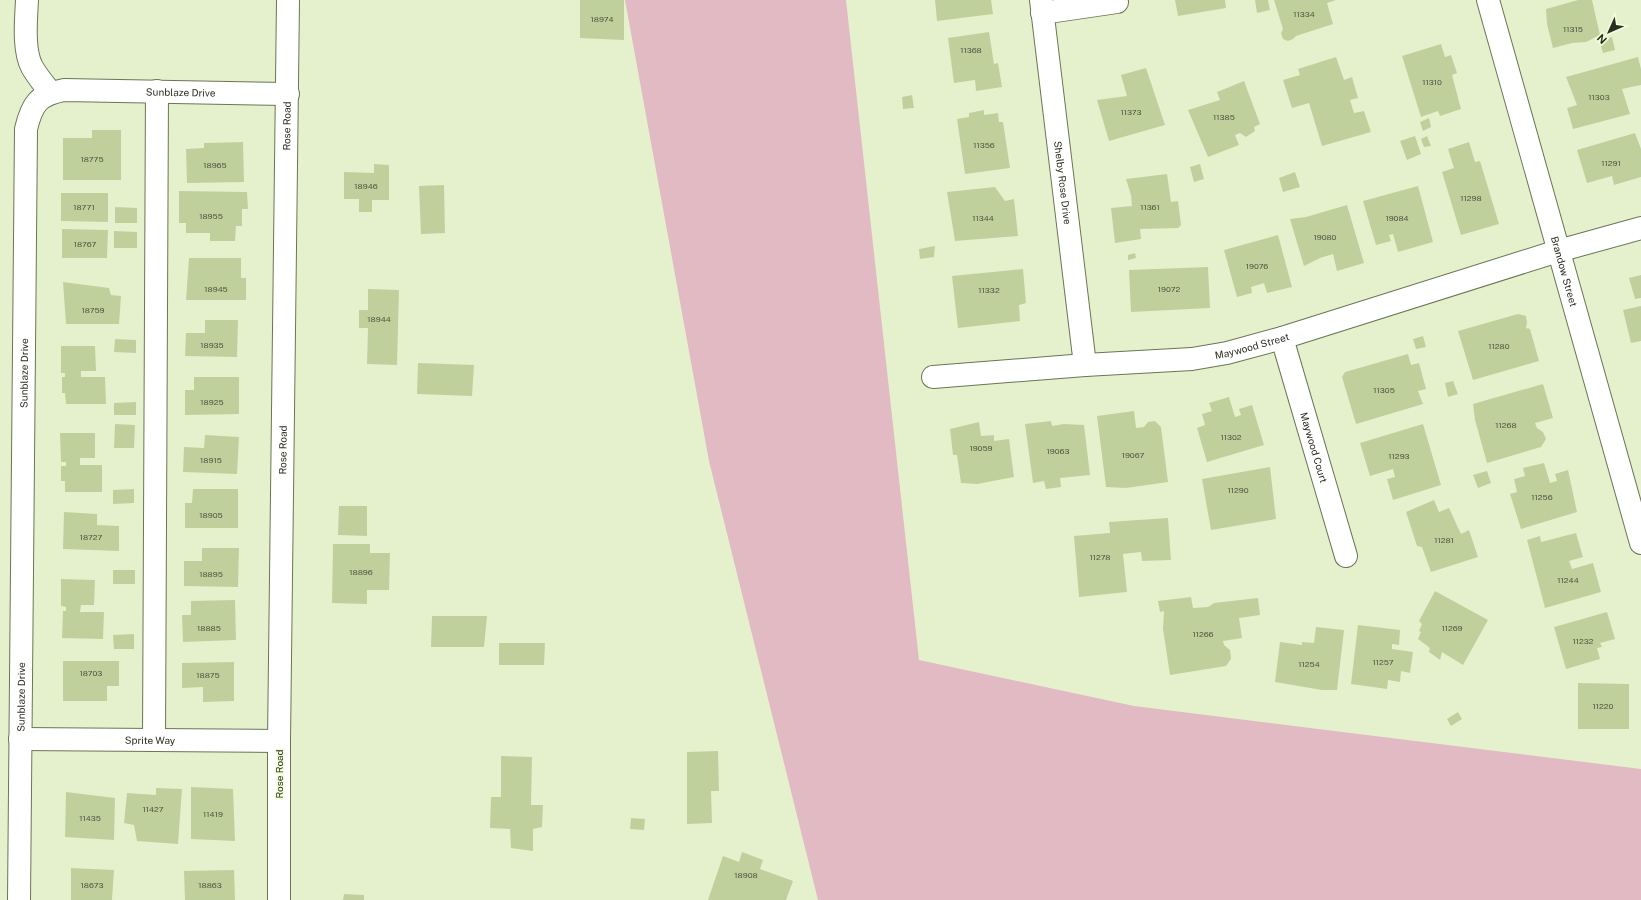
<svg xmlns="http://www.w3.org/2000/svg" width="1641" height="900" font-family="'Public Sans',sans-serif">
	<style>
		.green { fill: #e1bac4 }
		.building { fill: #c0d09d }
		.lines { fill: none; stroke-linecap: round; stroke-linejoin: round }
		.minor-casing { stroke: #6b7555; stroke-width: 24 }
		.minor { stroke: #fff; stroke-width: 22 }
		.labels { text-anchor: middle; stroke-width: 3.5; stroke-linejoin: round; paint-order: stroke }
		.number-label { font-size: 8px; fill: #505640 }
		.street-label { font-size: 10px; fill: #2a2e21; stroke: #f3feda }
	</style>
	<rect width="100%" height="100%" fill="#e5f1cd"/>
	<!-- green -->
	<path class="green" d="M 625,0 L 846,0 L 919,660 L 1134,706 L 1641,769 L 1641,900 L 818,900 L 709,461 Z"/>
	<!-- building -->
	<path class="building" d="M 580,0 L 624,0 L 624,40 L 580,38 Z
		M 935,0 L 991,0 L 993,14 L 937,21 Z
		M 1175,0 L 1225,0 L 1226,8 L 1178,16 Z
		M 1255,0 L 1268,0 L 1270,10 L 1257,13 Z
		M 1274,0 L 1336,0 L 1327,3 L 1333,24 L 1296,36 L 1293,39 L 1288,41 L 1283,39 L 1281,33 L 1283,29 Z
		M 1578,0 L 1592,0 L 1600,35 L 1586,42 L 1572,43 L 1553,48 L 1547,24 L 1546,9 Z
		M 989,32 L 994,64 L 998,63 L 1002,87 L 976,91 L 975,80 L 954,83 L 948,38 Z
		M 1612,37 L 1615,50 L 1603,53 L 1599,40 Z
		M 1441,44 L 1445,57 L 1451,55 L 1457,73 L 1452,75 L 1461,109 L 1440,116 L 1438,111 L 1421,117 L 1402,56 Z
		M 1336,57 L 1344,80 L 1352,77 L 1358,98 L 1350,100 L 1354,113 L 1364,111 L 1371,132 L 1322,146 L 1309,103 L 1292,108 L 1283,80 L 1300,75 L 1298,69 Z
		M 1638,57 L 1641,69 L 1641,85 L 1622,89 L 1630,114 L 1573,129 L 1567,108 L 1577,105 L 1566,77 Z
		M 1146,68 L 1165,125 L 1109,141 L 1097,100 L 1127,96 L 1121,75 Z
		M 1244,81 L 1260,124 L 1254,127 L 1255,131 L 1246,137 L 1240,133 L 1235,135 L 1239,145 L 1208,157 L 1188,110 L 1220,100 L 1217,92 Z
		M 912,95 L 914,108 L 903,109 L 902,97 Z
		M 984,110 L 984,115 L 998,113 L 999,122 L 1003,122 L 1010,168 L 965,174 L 957,119 L 969,117 L 969,113 Z
		M 1429,118 L 1431,127 L 1423,131 L 1420,122 Z
		M 92,130 L 121,130 L 121,180 L 63,180 L 63,138 L 92,138 Z
		M 1635,133 L 1641,149 L 1641,177 L 1614,185 L 1612,176 L 1587,183 L 1577,150 Z
		M 1415,136 L 1421,154 L 1407,160 L 1400,141 Z
		M 1427,136 L 1431,146 L 1424,147 L 1421,139 Z
		M 243,142 L 244,182 L 187,183 L 186,149 L 204,148 L 204,143 Z
		M 1469,142 L 1475,162 L 1480,161 L 1499,224 L 1461,235 L 1442,172 L 1454,168 L 1448,149 Z
		M 374,164 L 389,165 L 389,200 L 372,200 L 372,212 L 359,212 L 359,199 L 344,199 L 344,172 L 374,173 Z
		M 1200,164 L 1204,179 L 1194,182 L 1190,167 Z
		M 1295,172 L 1300,187 L 1283,192 L 1279,178 Z
		M 1167,174 L 1171,202 L 1178,201 L 1181,225 L 1178,228 L 1140,229 L 1141,239 L 1115,243 L 1111,208 L 1132,206 L 1131,195 L 1126,179 Z
		M 444,185 L 445,233 L 421,234 L 419,186 Z
		M 1418,186 L 1433,242 L 1398,252 L 1393,234 L 1389,235 L 1391,241 L 1376,245 L 1363,201 Z
		M 995,187 L 1005,201 L 1014,199 L 1018,236 L 955,241 L 947,192 Z
		M 179,191 L 247,192 L 248,209 L 242,209 L 242,226 L 236,226 L 235,241 L 210,241 L 210,233 L 186,233 L 186,223 L 179,223 Z
		M 61,193 L 108,193 L 108,222 L 61,221 Z
		M 1347,205 L 1364,263 L 1337,271 L 1333,254 L 1320,258 L 1304,266 L 1290,219 L 1306,217 Z
		M 115,207 L 137,208 L 137,223 L 115,223 Z
		M 62,229 L 108,230 L 107,258 L 62,258 Z
		M 114,231 L 137,232 L 137,248 L 114,248 Z
		M 1278,235 L 1292,287 L 1267,293 L 1264,283 L 1251,287 L 1252,293 L 1237,297 L 1224,250 Z
		M 935,246 L 934,257 L 920,259 L 919,249 Z
		M 1135,253 L 1136,258 L 1128,260 L 1128,255 Z
		M 189,258 L 241,258 L 241,278 L 246,278 L 246,300 L 186,300 Z
		M 1208,267 L 1210,308 L 1131,312 L 1129,270 Z
		M 1023,269 L 1026,303 L 1019,305 L 1020,321 L 958,328 L 952,276 Z
		M 1641,275 L 1641,298 L 1635,299 L 1629,278 Z
		M 63,282 L 109,288 L 111,295 L 121,296 L 119,324 L 66,324 Z
		M 368,289 L 399,290 L 397,365 L 367,364 L 368,328 L 359,328 L 359,310 L 368,310 Z
		M 1641,306 L 1641,341 L 1631,343 L 1623,310 Z
		M 1518,314 L 1526,316 L 1527,323 L 1526,328 L 1530,329 L 1539,361 L 1473,380 L 1458,331 Z
		M 205,320 L 238,320 L 237,357 L 185,356 L 186,333 L 205,333 Z
		M 1423,336 L 1426,347 L 1416,349 L 1413,339 Z
		M 115,339 L 136,340 L 136,353 L 114,352 Z
		M 61,346 L 95,346 L 96,371 L 81,371 L 81,377 L 105,377 L 106,404 L 66,404 L 65,393 L 62,393 L 62,377 L 65,377 L 65,373 L 61,373 Z
		M 1408,354 L 1411,365 L 1419,363 L 1426,389 L 1418,391 L 1423,404 L 1356,424 L 1342,377 L 1345,372 Z
		M 418,363 L 474,365 L 472,396 L 417,394 Z
		M 194,377 L 239,377 L 239,414 L 185,415 L 185,390 L 194,390 Z
		M 1453,381 L 1458,394 L 1448,397 L 1445,383 Z
		M 1543,384 L 1553,418 L 1535,423 L 1537,428 L 1543,432 L 1546,439 L 1541,447 L 1487,463 L 1475,420 L 1473,404 Z
		M 1229,397 L 1235,417 L 1241,415 L 1239,409 L 1252,405 L 1264,445 L 1207,462 L 1197,428 L 1205,425 L 1202,414 L 1212,411 L 1209,403 Z
		M 136,402 L 136,415 L 114,415 L 114,403 Z
		M 1134,411 L 1136,428 L 1144,427 L 1148,422 L 1155,421 L 1161,427 L 1168,482 L 1126,488 L 1106,487 L 1097,416 Z
		M 1051,421 L 1052,426 L 1064,424 L 1084,425 L 1090,475 L 1060,478 L 1061,487 L 1046,489 L 1044,481 L 1033,483 L 1025,424 Z
		M 979,422 L 981,436 L 994,435 L 994,441 L 1009,439 L 1014,477 L 977,484 L 961,483 L 957,455 L 953,455 L 950,429 Z
		M 115,424 L 135,425 L 134,448 L 114,448 Z
		M 1423,424 L 1441,485 L 1393,500 L 1387,479 L 1395,477 L 1393,469 L 1370,476 L 1360,443 Z
		M 60,433 L 95,433 L 95,458 L 80,458 L 80,465 L 102,465 L 102,492 L 65,492 L 65,481 L 61,481 L 61,466 L 66,466 L 66,462 L 61,462 Z
		M 205,435 L 239,437 L 237,474 L 183,472 L 184,447 L 204,448 Z
		M 1544,463 L 1550,483 L 1557,481 L 1555,474 L 1568,470 L 1577,512 L 1521,529 L 1510,494 L 1517,492 L 1514,479 L 1525,476 L 1523,468 Z
		M 1270,467 L 1276,519 L 1211,530 L 1202,479 Z
		M 1487,471 L 1491,483 L 1478,488 L 1473,475 Z
		M 134,489 L 134,503 L 113,504 L 113,490 Z
		M 193,489 L 238,489 L 238,528 L 185,528 L 185,503 L 192,503 Z
		M 1434,500 L 1439,512 L 1449,508 L 1461,534 L 1469,530 L 1478,557 L 1431,572 L 1422,547 L 1417,546 L 1406,512 Z
		M 339,506 L 367,506 L 367,536 L 338,535 Z
		M 64,512 L 97,514 L 97,525 L 119,526 L 119,551 L 63,549 Z
		M 1168,518 L 1171,560 L 1142,561 L 1141,552 L 1123,554 L 1127,592 L 1079,597 L 1074,536 L 1110,533 L 1109,522 Z
		M 1576,533 L 1583,557 L 1569,561 L 1572,569 L 1593,563 L 1601,592 L 1545,608 L 1527,540 L 1540,536 L 1541,542 Z
		M 333,544 L 370,544 L 370,553 L 390,553 L 389,590 L 367,590 L 367,604 L 332,603 Z
		M 202,548 L 239,548 L 238,587 L 184,586 L 184,561 L 202,561 Z
		M 113,570 L 135,570 L 135,584 L 113,584 Z
		M 61,579 L 95,580 L 94,605 L 81,605 L 80,612 L 104,612 L 103,639 L 62,638 L 63,611 L 66,611 L 66,607 L 61,606 Z
		M 1435,591 L 1488,620 L 1463,665 L 1442,652 L 1440,660 L 1429,652 L 1430,648 L 1418,639 L 1421,632 L 1419,631 L 1422,624 L 1419,621 Z
		M 1191,597 L 1193,608 L 1208,607 L 1214,603 L 1258,598 L 1260,615 L 1239,618 L 1242,638 L 1223,641 L 1224,645 L 1230,650 L 1231,659 L 1226,666 L 1170,675 L 1163,629 L 1164,611 L 1160,612 L 1158,601 Z
		M 235,600 L 236,640 L 183,642 L 182,615 L 191,615 L 191,601 Z
		M 1607,612 L 1615,639 L 1600,643 L 1602,647 L 1597,648 L 1600,659 L 1566,669 L 1554,627 Z
		M 432,616 L 487,616 L 484,647 L 431,647 Z
		M 1358,625 L 1400,630 L 1399,645 L 1392,644 L 1392,649 L 1413,652 L 1410,673 L 1401,671 L 1400,682 L 1388,680 L 1387,689 L 1351,684 Z
		M 1316,627 L 1344,630 L 1337,690 L 1322,690 L 1275,682 L 1280,642 L 1302,645 L 1302,642 L 1314,643 Z
		M 134,634 L 134,649 L 114,649 L 113,635 Z
		M 499,643 L 545,643 L 544,665 L 499,665 Z
		M 63,661 L 119,661 L 119,686 L 107,686 L 107,701 L 63,701 Z
		M 234,662 L 234,701 L 203,702 L 203,687 L 182,688 L 182,663 Z
		M 1578,683 L 1629,684 L 1629,729 L 1578,729 Z
		M 1458,712 L 1462,719 L 1451,726 L 1447,719 Z
		M 718,751 L 719,791 L 711,791 L 712,823 L 687,824 L 687,752 Z
		M 501,756 L 532,757 L 531,805 L 543,805 L 542,827 L 533,829 L 533,851 L 511,848 L 510,829 L 490,828 L 491,797 L 501,797 Z
		M 191,787 L 233,789 L 235,841 L 191,839 Z
		M 156,788 L 182,789 L 178,844 L 137,841 L 134,825 L 124,823 L 127,793 L 156,795 Z
		M 66,792 L 115,798 L 114,840 L 65,837 Z
		M 631,818 L 645,819 L 644,830 L 630,829 Z
		M 742,852 L 763,860 L 760,869 L 793,881 L 786,900 L 708,900 L 723,856 L 739,862 Z
		M 71,868 L 114,870 L 112,900 L 71,900 Z
		M 234,870 L 235,900 L 185,900 L 184,871 Z
		M 344,894 L 364,895 L 364,900 L 343,900 Z"/>
	<g class="lines">
		<defs>
			<g id="minor">
				<path d="M 27,0 C 26,20 23,50 32,67 C 37,76 44,84 50,92"/>
				<path id="s1" d="M 1041,0 L 1085,365"/>
				<path id="s2" d="M 1488,0 L 1641,543"/>
				<path d="M 1042,13 L 1117,2"/>
				<path id="s3" d="M 1282,338 L 1346,556"/>
				<path id="s4" d="M 933,377 L 1085,365 L 1192,359 L 1227,353 L 1282,338 L 1558,251 L 1641,228"/>
				<path id="s5" d="M 20,739 L 279,741"/>
				<path d="M 154,740 L 157,91"/>
				<path id="s6" d="M 19,900 L 26,129 C 32,104 38,95 64,90 L 288,94"/>
				<path id="s7" d="M 279,900 L 279,741 L 288,0"/>
			</g>
		</defs>
		<!-- minor casing -->
		<use href="#minor" class="minor-casing"/>
		<!-- minor -->
		<use href="#minor" class="minor"/>
	</g>
	<g class="labels">
		<!-- number labels -->
		<g class="number-label">
			<text x="1304" y="17">11334</text>
			<text x="602" y="22">18974</text>
			<text x="1573" y="32">11315</text>
			<text x="971" y="53">11368</text>
			<text x="1432" y="85">11310</text>
			<text x="1599" y="100">11303</text>
			<text x="1131" y="115">11373</text>
			<text x="1224" y="120">11385</text>
			<text x="984" y="148">11356</text>
			<text x="92" y="162">18775</text>
			<text x="1611" y="166">11291</text>
			<text x="215" y="168">18965</text>
			<text x="366" y="189">18946</text>
			<text x="1471" y="201">11298</text>
			<text x="84" y="210">18771</text>
			<text x="1150" y="210">11361</text>
			<text x="211" y="219">18955</text>
			<text x="983" y="221">11344</text>
			<text x="1397" y="221">19084</text>
			<text x="1325" y="240">19080</text>
			<text x="85" y="247">18767</text>
			<text x="1257" y="269">19076</text>
			<text x="216" y="292">18945</text>
			<text x="1169" y="292">19072</text>
			<text x="989" y="293">11332</text>
			<text x="93" y="313">18759</text>
			<text x="379" y="322">18944</text>
			<text x="212" y="348">18935</text>
			<text x="1499" y="349">11280</text>
			<text x="1384" y="393">11305</text>
			<text x="212" y="405">18925</text>
			<text x="1506" y="428">11268</text>
			<text x="1231" y="440">11302</text>
			<text x="981" y="451">19059</text>
			<text x="1058" y="454">19063</text>
			<text x="1133" y="458">19067</text>
			<text x="1399" y="459">11293</text>
			<text x="211" y="463">18915</text>
			<text x="1238" y="493">11290</text>
			<text x="1542" y="500">11256</text>
			<text x="211" y="518">18905</text>
			<text x="91" y="540">18727</text>
			<text x="1444" y="543">11281</text>
			<text x="1100" y="560">11278</text>
			<text x="361" y="575">18896</text>
			<text x="211" y="577">18895</text>
			<text x="1568" y="583">11244</text>
			<text x="209" y="631">18885</text>
			<text x="1452" y="631">11269</text>
			<text x="1203" y="637">11266</text>
			<text x="1583" y="644">11232</text>
			<text x="1383" y="665">11257</text>
			<text x="1309" y="667">11254</text>
			<text x="91" y="676">18703</text>
			<text x="208" y="678">18875</text>
			<text x="1603" y="709">11220</text>
			<text x="153" y="812">11427</text>
			<text x="213" y="817">11419</text>
			<text x="90" y="821">11435</text>
			<text x="746" y="878">18908</text>
			<text x="92" y="888">18673</text>
			<text x="210" y="888">18863</text>
		</g>
		<!-- street labels -->
		<g class="street-label">
			<text dy="4" stroke="none"><textPath href="#s6" startOffset="947">Sunblaze Drive</textPath></text>
			<text dy="4" stroke="none"><textPath href="#s7" startOffset="774">Rose Road</textPath></text>
			<text dy="4" stroke="none"><textPath href="#s1" startOffset="184">Shelby Rose Drive</textPath></text>
			<text dy="4" stroke="none"><textPath href="#s2" startOffset="282">Brandow Street</textPath></text>
			<text dy="4" stroke="none"><textPath href="#s4" startOffset="321">Maywood Street</textPath></text>
			<text dy="4" stroke="none"><textPath href="#s6" startOffset="527">Sunblaze Drive</textPath></text>
			<text dy="4" stroke="none"><textPath href="#s3" startOffset="114">Maywood Court</textPath></text>
			<text dy="4" stroke="none"><textPath href="#s7" startOffset="450">Rose Road</textPath></text>
			<text dy="4" stroke="none"><textPath href="#s6" startOffset="203">Sunblaze Drive</textPath></text>
			<text dy="4" stroke="none"><textPath href="#s5" startOffset="130">Sprite Way</textPath></text>
			<text transform="translate(279 774) rotate(-90)" y="4">Rose Road</text>
		</g>
	</g>
	<!-- north arrow -->
	<g transform="translate(1609 32) rotate(225)" stroke="#f3feda" stroke-width="3" paint-order="stroke">
	<path d="M0-3L7 15L0 10L-7 15Z" fill="#2a2e21"/>
	<text y="-6" font-size="11" font-weight="bold" text-anchor="middle" fill="#2a2e21">N</text>
	</g>
</svg>
